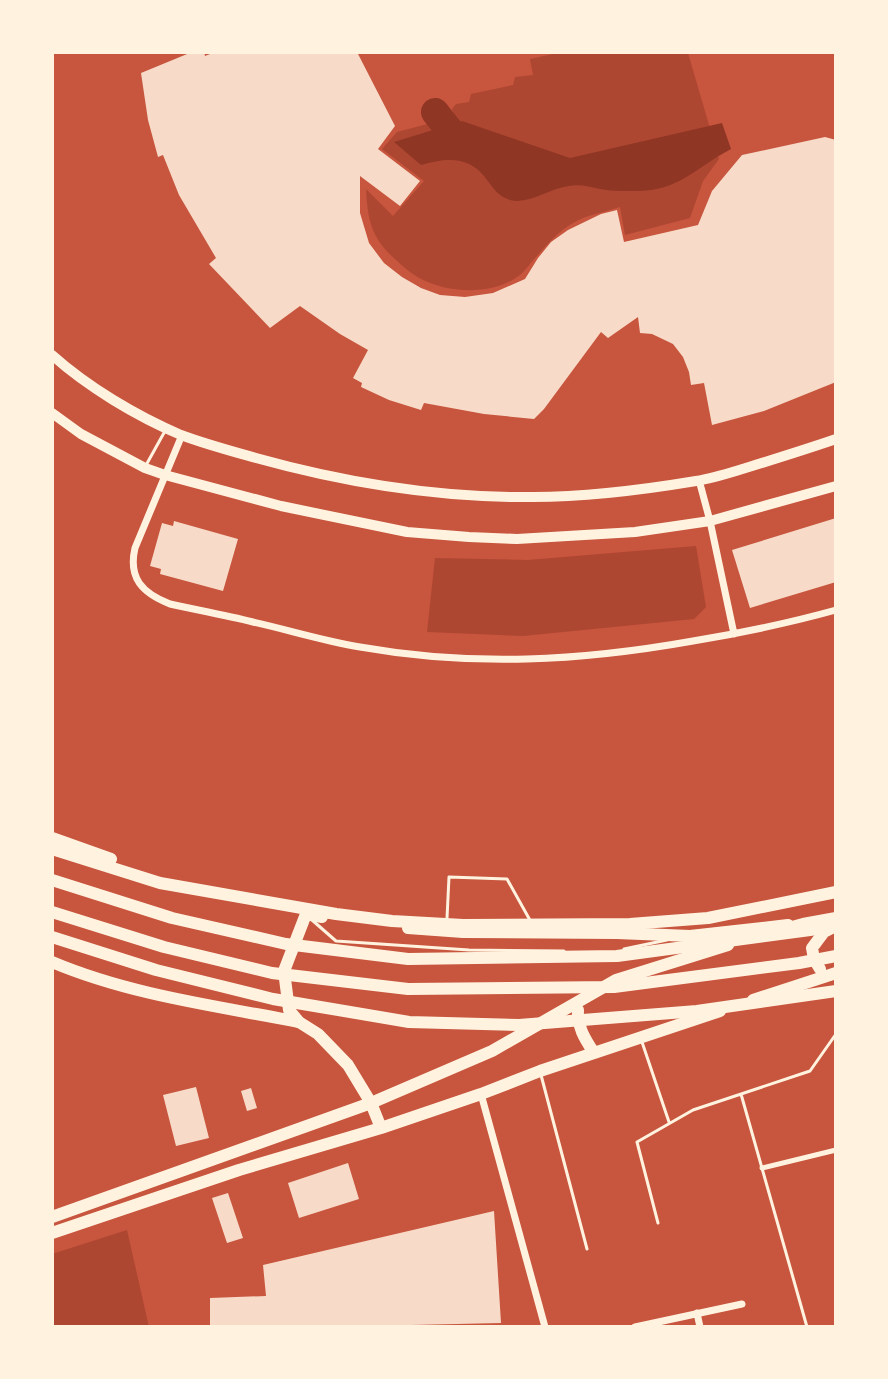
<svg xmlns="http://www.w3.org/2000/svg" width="888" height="1379" font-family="'Roboto Condensed',sans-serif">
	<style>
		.green { fill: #ae4732 }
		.water { fill: #8f3625 }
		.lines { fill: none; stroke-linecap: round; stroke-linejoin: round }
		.river { stroke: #8f3625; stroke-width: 28 }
		.building { fill: #f7dbc8 }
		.service { stroke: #fff3e0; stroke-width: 3 }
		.pedestrian { stroke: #fff3e0; stroke-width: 5 }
		.minor { stroke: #fff3e0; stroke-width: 7 }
		.secondary { stroke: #fff3e0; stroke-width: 10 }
		.trunk { stroke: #fff3e0; stroke-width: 12 }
		.motorway { stroke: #fff3e0; stroke-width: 12 }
	</style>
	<rect width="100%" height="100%" fill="#c8553d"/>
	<!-- green -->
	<path class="green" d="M 562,52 L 688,53 L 719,159 L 703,181 L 690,218 L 625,235 L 620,207 C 605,212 586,215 573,223 C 559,231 547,244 537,256 C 531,262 526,270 520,275 C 489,299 433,293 405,268 C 374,242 368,228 366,189 L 393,216 L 424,181 L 382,149 L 397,132 L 454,117 L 452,109 L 456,104 L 469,102 L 471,94 L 513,85 L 515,77 L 533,75 L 530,59 Z
		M 696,546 L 706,607 L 694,619 L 523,636 L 427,632 L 435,558 L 528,560 Z
		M 127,1230 L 149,1327 L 52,1327 L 52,1254 Z"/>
	<!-- water -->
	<path class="water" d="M 462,121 L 570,158 L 722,123 L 731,149 C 693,169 678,193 631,191 C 621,191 610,191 600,189 C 590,187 580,184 569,186 C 550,188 529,205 510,200 C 498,196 494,189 487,180 C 471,156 447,157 421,165 L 394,142 Z"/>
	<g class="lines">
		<!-- river -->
		<path class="river" d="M 435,112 L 457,140 L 475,147"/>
	</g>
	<!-- building -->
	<path class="building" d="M 192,52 L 204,52 L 205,56 L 215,52 L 357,52 L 395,126 L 378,149 L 420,181 L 400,206 L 360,176 L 360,213 L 369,243 L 384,263 L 402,277 L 421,288 L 440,295 L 465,297 L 493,293 L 525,279 L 538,258 L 551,242 L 568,230 L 601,214 L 617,210 L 624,242 L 698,225 L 712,191 L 742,155 L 825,137 L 836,140 L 836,382 L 764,411 L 712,425 L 704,383 L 691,385 L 689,372 L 683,357 L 673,344 L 652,334 L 640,333 L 638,317 L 608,338 L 601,332 L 544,409 L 534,419 L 484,414 L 424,403 L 421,410 L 389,400 L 361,387 L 362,383 L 353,378 L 368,350 L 340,334 L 300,306 L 270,328 L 209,264 L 216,258 L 179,195 L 163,155 L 158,157 L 148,120 L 141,73 Z
		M 836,518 L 836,582 L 750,608 L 732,550 Z
		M 174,521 L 238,539 L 223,591 L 160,574 L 161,569 L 150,566 L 162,523 L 173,526 Z
		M 196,1087 L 209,1138 L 176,1146 L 163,1095 Z
		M 251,1088 L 257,1108 L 247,1111 L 241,1091 Z
		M 348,1163 L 359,1199 L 299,1218 L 288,1183 Z
		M 228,1193 L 243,1238 L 227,1243 L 212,1198 Z
		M 494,1211 L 501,1323 L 322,1327 L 210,1327 L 210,1298 L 266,1296 L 263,1265 Z"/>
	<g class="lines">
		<!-- service -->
		<path class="service" d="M 145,467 L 165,431
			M 447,918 L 449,877 L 507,879 L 531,922
			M 312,920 L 336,941 L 469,950 L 564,951
			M 624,949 L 667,940
			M 642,1042 L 669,1122
			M 541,1075 L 587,1249
			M 741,1094 L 807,1327
			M 658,1223 L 637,1142 L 693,1110 L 810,1071 L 836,1034"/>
		<!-- pedestrian -->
		<path class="pedestrian" d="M 762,1168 L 836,1150"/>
		<!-- minor -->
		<path class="minor" d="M 182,435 L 135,548 C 128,578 142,593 170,604 C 197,610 225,615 253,622 C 289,630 324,641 360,647 C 473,667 581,661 693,641 C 741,633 789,623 836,610
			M 699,480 L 710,521 L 734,634
			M 481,1094 L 545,1327
			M 697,1313 L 700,1327
			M 635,1327 L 742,1304"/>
		<!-- secondary -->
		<path class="secondary" d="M 52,355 C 88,387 136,416 181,435 C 205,444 231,451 256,458 C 346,483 440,498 533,497 C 587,497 642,490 696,481 C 714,478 732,472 749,467 C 778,458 807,449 836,439
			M 52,413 L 81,434 L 145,468 L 165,475 L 281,506 L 407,532 L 469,537 L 517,539 L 635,532 L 710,521 L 836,486"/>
		<!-- trunk -->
		<path class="trunk" d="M 322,917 L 306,914 L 284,971 L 289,1010 L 299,1022 L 318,1034 L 348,1065 L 371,1103 L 381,1128
			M 408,928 L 463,932 L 617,933 L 690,936 L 788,925
			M 781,930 L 803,924 L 836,918
			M 820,969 L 814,959 L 812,948 L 824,932 L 836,926
			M 753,1000 L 836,973
			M 578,1010 C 577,1027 585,1039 594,1053
			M 52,1217 L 371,1103 L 492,1051 L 616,980 L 728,945
			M 52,1233 L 239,1170 L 381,1128 L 481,1094 L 540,1071 L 720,1011"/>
		<!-- motorway -->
		<path class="motorway" d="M 52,838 L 111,859
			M 52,849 L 160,883 L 336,914 L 392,921 L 463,925 L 630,924 L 708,918 L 836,892
			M 52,880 L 172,918 L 286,944 L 408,959 L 617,956 L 810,930 L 836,925
			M 52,912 L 164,947 L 272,973 L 408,989 L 614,987 L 799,963 L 836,956
			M 52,937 L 156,970 L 273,999 L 409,1022 L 519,1025 L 697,1011 L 836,991
			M 52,962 C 130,995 217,1006 299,1022"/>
	</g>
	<!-- border -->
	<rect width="888" height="1379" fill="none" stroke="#fff3e0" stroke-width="108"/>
</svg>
